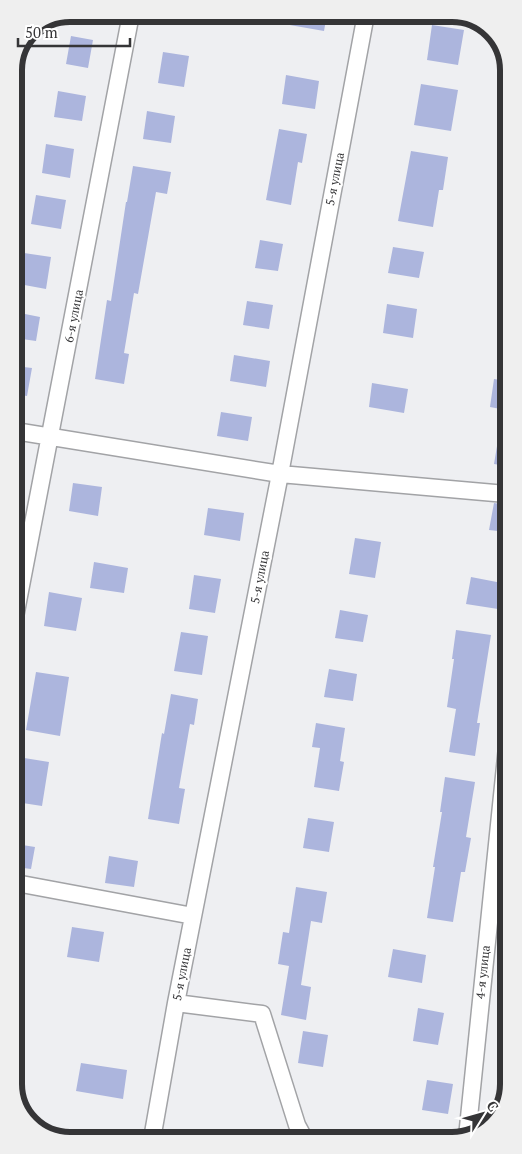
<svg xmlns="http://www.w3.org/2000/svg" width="522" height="1154" font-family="'PT Serif',serif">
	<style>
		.building { fill: #acb5dd }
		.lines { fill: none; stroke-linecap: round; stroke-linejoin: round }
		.minor-casing { stroke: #a2a3a6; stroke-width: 19 }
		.minor { stroke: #fff; stroke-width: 16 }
		.labels { text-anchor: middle; stroke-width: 4.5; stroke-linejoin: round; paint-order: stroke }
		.street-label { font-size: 12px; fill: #353537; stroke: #fff }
		.rim { fill: none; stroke: #353537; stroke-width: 6 }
	</style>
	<rect width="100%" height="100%" fill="#eeeff2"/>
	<!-- building -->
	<path class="building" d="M 285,14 L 327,14 L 324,31 L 284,24 Z
		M 432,25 L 464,30 L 458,65 L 427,60 Z
		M 71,36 L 93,40 L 88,68 L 66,64 Z
		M 163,52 L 189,56 L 184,87 L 158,83 Z
		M 286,75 L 319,81 L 315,109 L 282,104 Z
		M 421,84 L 458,90 L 451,131 L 414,125 Z
		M 58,91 L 86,96 L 82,121 L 54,117 Z
		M 147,111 L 175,116 L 171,143 L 143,139 Z
		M 279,129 L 307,134 L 302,163 L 298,162 L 291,205 L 266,200 Z
		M 46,144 L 74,149 L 70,178 L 42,173 Z
		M 411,151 L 448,157 L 443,190 L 439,190 L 433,227 L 398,221 Z
		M 133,166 L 171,172 L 167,194 L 156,192 L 138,294 L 134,293 L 124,353 L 129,354 L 124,384 L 95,379 L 107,300 L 111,301 L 126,202 L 127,202 Z
		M 36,195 L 66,200 L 61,229 L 31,224 Z
		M 260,240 L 283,244 L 278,271 L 255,268 Z
		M 393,247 L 424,252 L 419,278 L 388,273 Z
		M 24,253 L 51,257 L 46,289 L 19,284 Z
		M 247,301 L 273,305 L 269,329 L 243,325 Z
		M 387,304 L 417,309 L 413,338 L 383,333 Z
		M 15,312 L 40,317 L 36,341 L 15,338 Z
		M 234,355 L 270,361 L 266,387 L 230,381 Z
		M 15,366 L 32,368 L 27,396 L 15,394 Z
		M 494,379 L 506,381 L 506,410 L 490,407 Z
		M 372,383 L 408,389 L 404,413 L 369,407 Z
		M 221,412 L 252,417 L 248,441 L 217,436 Z
		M 500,428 L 506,429 L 506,466 L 494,464 Z
		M 73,483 L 102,487 L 98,516 L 69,511 Z
		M 494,503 L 507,505 L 507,532 L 489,530 Z
		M 208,508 L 244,513 L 240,541 L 204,535 Z
		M 355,538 L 381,542 L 375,578 L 349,574 Z
		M 94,562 L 128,568 L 124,593 L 90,588 Z
		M 194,575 L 221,579 L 215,613 L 189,609 Z
		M 471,577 L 502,583 L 498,609 L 466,604 Z
		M 49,592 L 82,598 L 76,631 L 44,626 Z
		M 340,610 L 368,615 L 363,642 L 335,638 Z
		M 456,630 L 491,635 L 477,723 L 480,723 L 475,756 L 449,752 L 456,709 L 447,707 L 454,659 L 452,659 Z
		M 181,632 L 208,636 L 202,675 L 174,671 Z
		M 329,669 L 357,674 L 353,701 L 324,697 Z
		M 36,672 L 69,677 L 60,736 L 26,730 Z
		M 171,694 L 198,699 L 194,725 L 190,724 L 179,788 L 185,789 L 179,824 L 148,819 L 162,733 L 164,734 Z
		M 316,723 L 345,728 L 340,761 L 344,762 L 339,791 L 314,787 L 320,748 L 312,747 Z
		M 18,757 L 49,762 L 42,806 L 16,802 L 16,770 Z
		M 445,777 L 475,782 L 466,837 L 471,838 L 465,872 L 461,872 L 453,922 L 427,918 L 435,867 L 433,867 L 442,812 L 440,812 Z
		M 308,818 L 334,822 L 329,852 L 303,848 Z
		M 16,844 L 35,847 L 31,869 L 16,867 Z
		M 109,856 L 138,861 L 134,887 L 105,883 Z
		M 296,887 L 327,892 L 322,923 L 311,921 L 301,985 L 311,987 L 306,1020 L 281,1015 L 289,966 L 278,964 L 283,932 L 289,933 Z
		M 72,927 L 104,932 L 99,962 L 67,957 Z
		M 393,949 L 426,955 L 422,983 L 388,977 Z
		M 418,1008 L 444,1013 L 438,1045 L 413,1041 Z
		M 303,1031 L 328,1035 L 323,1067 L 298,1063 Z
		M 81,1063 L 127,1070 L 123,1099 L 76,1091 Z
		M 427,1080 L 453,1084 L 448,1114 L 422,1110 Z"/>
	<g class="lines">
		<defs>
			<path id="minor" d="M 15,431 L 280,474 L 506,494
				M 15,617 L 131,14
				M 16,883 L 193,916
				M 176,1003 L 262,1014 L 297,1125 L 304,1138
				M 467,1137 L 507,747
				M 152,1139 L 176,1003 L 280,474 L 366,14"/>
		</defs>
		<!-- minor casing -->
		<use href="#minor" class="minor-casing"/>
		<!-- minor -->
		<use href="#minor" class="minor"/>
	</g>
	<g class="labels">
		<!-- street labels -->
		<g class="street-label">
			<text transform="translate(335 179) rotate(-79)" y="4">5-я улица</text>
			<text transform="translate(74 316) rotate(-79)" y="4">6-я улица</text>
			<text transform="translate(260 577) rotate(-79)" y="4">5-я улица</text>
			<text transform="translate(483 972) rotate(-84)" y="4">4-я улица</text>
			<text transform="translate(182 974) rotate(-79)" y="4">5-я улица</text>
		</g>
	</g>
	<!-- crop -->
	<path d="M0 0H522V1154H0ZM70 22H452A48 48 0 0 1 500 70V1084A48 48 0 0 1 452 1132H70A48 48 0 0 1 22 1084V70A48 48 0 0 1 70 22Z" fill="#efefef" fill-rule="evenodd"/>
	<path class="rim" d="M70 22H452A48 48 0 0 1 500 70V1084A48 48 0 0 1 452 1132H70A48 48 0 0 1 22 1084V70A48 48 0 0 1 70 22Z"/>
	<!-- north arrow -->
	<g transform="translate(482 1114) rotate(53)" stroke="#ffffff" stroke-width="4" paint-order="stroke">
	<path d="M0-4L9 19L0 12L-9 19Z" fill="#353537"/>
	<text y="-8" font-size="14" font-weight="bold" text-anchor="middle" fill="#353537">С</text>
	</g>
	<!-- scale -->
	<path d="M18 38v8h112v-8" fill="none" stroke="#353537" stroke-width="2.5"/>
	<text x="25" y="38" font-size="15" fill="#353537" stroke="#ffffff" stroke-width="4" paint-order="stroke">50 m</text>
</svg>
